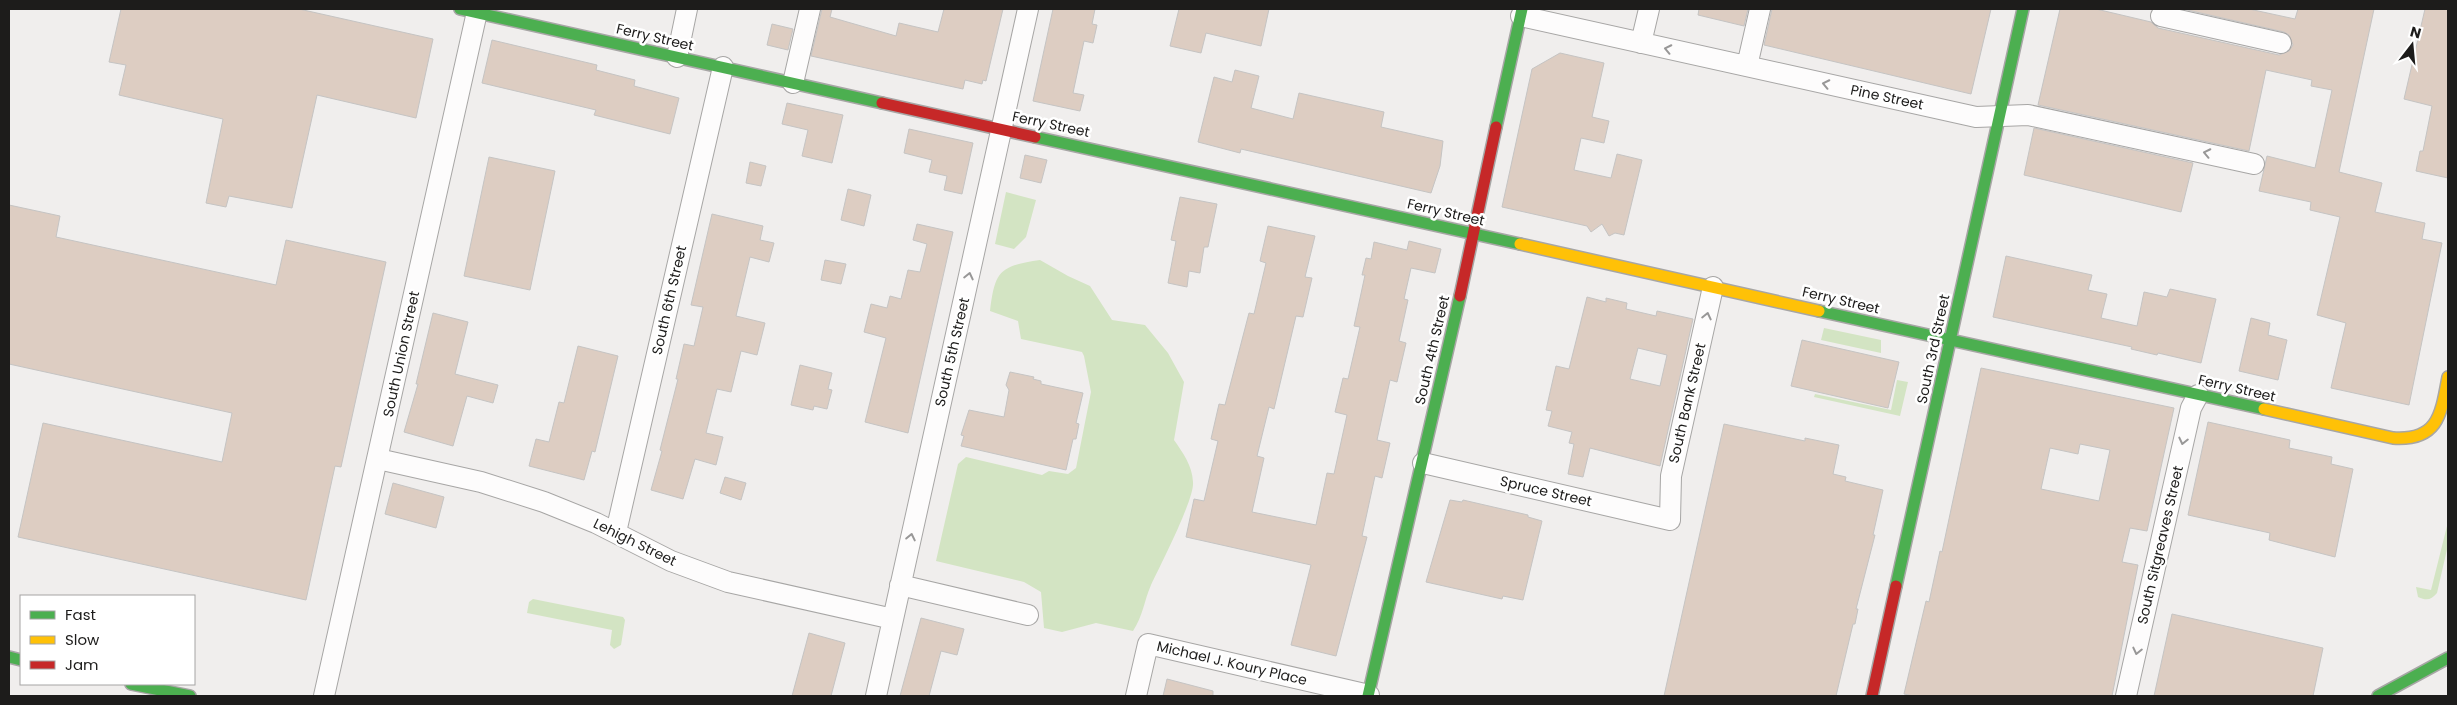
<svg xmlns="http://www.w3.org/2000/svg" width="2457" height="705" font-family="Poppins,sans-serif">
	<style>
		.green { fill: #d3e4c3 }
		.building { fill: #ddcdc2; stroke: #c5c4c3; fill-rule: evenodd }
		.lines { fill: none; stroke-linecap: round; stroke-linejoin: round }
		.street-casing { stroke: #a7a6a5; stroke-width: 22 }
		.fast-casing { stroke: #a7a6a5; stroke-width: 14 }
		.slow-casing { stroke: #a7a6a5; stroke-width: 14 }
		.jam-casing { stroke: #a7a6a5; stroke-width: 14 }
		.street { stroke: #fdfcfc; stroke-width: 20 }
		.fast { stroke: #4caf50; stroke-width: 11 }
		.slow { stroke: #ffc107; stroke-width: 11 }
		.jam { stroke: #c62828; stroke-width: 11 }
		.oneway { stroke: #989797 }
		.labels { text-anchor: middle; stroke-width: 5; stroke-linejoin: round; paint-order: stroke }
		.street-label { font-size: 14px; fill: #1d1c1b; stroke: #fff }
	</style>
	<rect width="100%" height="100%" fill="#f0eeed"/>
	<!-- green -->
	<path class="green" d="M 1006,192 L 1036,200 L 1026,237 L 1014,249 L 995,244 Z
		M 1040,260 L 1068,276 L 1090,286 L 1112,320 L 1145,325 L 1168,353 L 1184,382 L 1174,440 C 1183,453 1192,465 1193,482 C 1195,498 1160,566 1151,585 C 1144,601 1143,616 1133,631 L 1096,623 L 1062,632 L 1044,628 L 1041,592 L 1024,582 L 936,561 L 958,464 L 966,457 L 1042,475 L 1049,471 L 1068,474 L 1076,468 L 1091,392 L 1084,356 L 1082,352 L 1021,339 L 1018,321 L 990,311 C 995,270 1000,266 1040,260 Z
		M 1824,328 L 1881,340 L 1881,353 L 1821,340 Z
		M 1897,380 L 1908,382 L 1900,416 L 1814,397 L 1815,394 L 1891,410 Z
		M 2448,522 L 2448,545 L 2437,593 C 2431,600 2427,601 2418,597 L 2416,587 L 2431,590 Z
		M 533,599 L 623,617 L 625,620 L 621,645 L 614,649 L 610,645 L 612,630 L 527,613 L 529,602 Z"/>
	<!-- building -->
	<path class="building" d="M 121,9 L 299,9 L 433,39 L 416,118 L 317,95 L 292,208 L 229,196 L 226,207 L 206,203 L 223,119 L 119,95 L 126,65 L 109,62 Z
		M 822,9 L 832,9 L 830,17 L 896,36 L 899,23 L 938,32 L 944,9 L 1003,9 L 986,81 L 983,80 L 982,84 L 965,80 L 963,89 L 811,56 Z
		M 1053,9 L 1095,9 L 1092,24 L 1097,25 L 1093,43 L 1084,41 L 1073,93 L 1084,95 L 1080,111 L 1033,101 Z
		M 1179,9 L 1269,9 L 1261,46 L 1206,33 L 1201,53 L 1170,46 Z
		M 1699,9 L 1748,9 L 1744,26 L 1698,15 Z
		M 1772,9 L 1991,9 L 1971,94 L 1764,45 Z
		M 2060,9 L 2096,9 L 2151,22 L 2158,28 L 2279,55 L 2289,51 L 2293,45 L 2289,35 L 2284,32 L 2183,9 L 2249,9 L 2295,19 L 2298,9 L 2374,9 L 2339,172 L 2382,183 L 2375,212 L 2425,223 L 2422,239 L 2442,243 L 2409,405 L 2331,388 L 2346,323 L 2317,315 L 2340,217 L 2310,210 L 2311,202 L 2259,191 L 2267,156 L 2315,168 L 2332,90 L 2311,86 L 2312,80 L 2266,70 L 2249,151 L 2038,105 Z
		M 2425,9 L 2448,9 L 2448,178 L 2416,171 L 2420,151 L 2423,151 L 2432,106 L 2404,99 Z
		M 772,24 L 793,29 L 788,50 L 767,45 Z
		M 492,40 L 597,65 L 596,70 L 635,80 L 634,86 L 679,98 L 670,134 L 594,115 L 596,110 L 482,83 Z
		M 1560,53 L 1604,63 L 1592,117 L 1609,121 L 1604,143 L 1581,138 L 1574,170 L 1611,178 L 1617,154 L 1642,160 L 1624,235 L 1615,233 L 1609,236 L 1602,224 L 1591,232 L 1587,226 L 1502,207 L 1532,69 Z
		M 1235,70 L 1259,76 L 1251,108 L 1293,119 L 1299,93 L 1384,112 L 1381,127 L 1443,141 L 1440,166 L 1431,193 L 1241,149 L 1240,153 L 1198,142 L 1214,77 L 1232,82 Z
		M 787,103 L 843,115 L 832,163 L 802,156 L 808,130 L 782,124 Z
		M 2034,128 L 2193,163 L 2181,212 L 2024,175 Z
		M 909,129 L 973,143 L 962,194 L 944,190 L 947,176 L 929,172 L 932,160 L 904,153 Z
		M 1025,155 L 1047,160 L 1041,183 L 1020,178 Z
		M 489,157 L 555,171 L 530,290 L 464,276 Z
		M 750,162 L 766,166 L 761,186 L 746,183 Z
		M 848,189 L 871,195 L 864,226 L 841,220 Z
		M 1180,197 L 1217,204 L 1208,247 L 1204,247 L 1200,273 L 1189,271 L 1187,287 L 1168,283 L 1176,241 L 1171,240 Z
		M 9,205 L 60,216 L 56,237 L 276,285 L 286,240 L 386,262 L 341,467 L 335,466 L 306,600 L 18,537 L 43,423 L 222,462 L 232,413 L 9,364 Z
		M 712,214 L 763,226 L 760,240 L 774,243 L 769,262 L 750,257 L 736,316 L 765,323 L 757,355 L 741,351 L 731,392 L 717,389 L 706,433 L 723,437 L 716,465 L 695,459 L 683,499 L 651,490 L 662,451 L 660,450 L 678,379 L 676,379 L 684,344 L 694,346 L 703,307 L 691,305 Z
		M 917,224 L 953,232 L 908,433 L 865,422 L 886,338 L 864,332 L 871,304 L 887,308 L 890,296 L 901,299 L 908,270 L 920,272 L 927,244 L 913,240 Z
		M 1268,226 L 1315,236 L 1305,277 L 1312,278 L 1303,317 L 1296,316 L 1274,409 L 1269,407 L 1257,456 L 1264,458 L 1252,512 L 1316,525 L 1327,473 L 1334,474 L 1347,415 L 1335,412 L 1343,378 L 1348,379 L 1360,327 L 1354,326 L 1365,275 L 1362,275 L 1366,258 L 1371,259 L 1374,242 L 1407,250 L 1409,241 L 1441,249 L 1435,273 L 1411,268 L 1404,299 L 1408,300 L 1399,341 L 1406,343 L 1397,382 L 1390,380 L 1377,440 L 1390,443 L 1382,478 L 1375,476 L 1362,536 L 1367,537 L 1336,656 L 1291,645 L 1311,565 L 1186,537 L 1194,499 L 1204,501 L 1218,441 L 1211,439 L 1219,404 L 1225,405 L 1249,313 L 1254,314 L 1266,263 L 1260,261 Z
		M 2006,256 L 2092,275 L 2088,290 L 2107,294 L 2101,318 L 2137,326 L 2144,292 L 2167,297 L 2170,289 L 2216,299 L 2201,363 L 2158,353 L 2157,355 L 2131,349 L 2132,347 L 1993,317 Z
		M 825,260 L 846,264 L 841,284 L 821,280 Z
		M 1587,297 L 1606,302 L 1606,298 L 1627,303 L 1626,309 L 1656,316 L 1657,311 L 1693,319 L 1660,466 L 1590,448 L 1583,477 L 1568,474 L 1574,444 L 1569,443 L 1572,432 L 1548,426 L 1552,411 L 1546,410 L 1556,366 L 1569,369 ZM 1638,348 L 1667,355 L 1660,386 L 1630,379 Z
		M 433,313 L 468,322 L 455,374 L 498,385 L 493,403 L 467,396 L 453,446 L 404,432 L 418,384 L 416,384 Z
		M 2251,318 L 2270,323 L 2268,335 L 2287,340 L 2278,380 L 2239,371 Z
		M 1802,340 L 1899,362 L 1888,408 L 1791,386 Z
		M 578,346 L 618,356 L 595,452 L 592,451 L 584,480 L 529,466 L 536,439 L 549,442 L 559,402 L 564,403 Z
		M 800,365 L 832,373 L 828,389 L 832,390 L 827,409 L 814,406 L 813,410 L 791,405 Z
		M 1981,368 L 2174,408 L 2147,531 L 2130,528 L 2122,562 L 2138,565 L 2112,696 L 1913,696 L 1904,694 L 1926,601 L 1929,602 L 1940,551 L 1942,552 ZM 2080,444 L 2110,450 L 2099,501 L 2041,489 L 2050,448 L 2078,454 Z
		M 1010,372 L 1034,377 L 1033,379 L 1041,381 L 1041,384 L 1083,393 L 1076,423 L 1079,424 L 1076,439 L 1073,439 L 1066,470 L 961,446 L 964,436 L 961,435 L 969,410 L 1004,417 L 1009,390 L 1006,385 Z
		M 2208,422 L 2290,440 L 2289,448 L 2332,457 L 2331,464 L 2353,469 L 2335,557 L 2269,540 L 2270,533 L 2188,515 Z
		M 1724,424 L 1805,441 L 1805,438 L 1839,445 L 1833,474 L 1846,477 L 1845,481 L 1883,490 L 1873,535 L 1875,535 L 1856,609 L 1858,609 L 1855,624 L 1853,624 L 1836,696 L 1664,696 Z
		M 725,477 L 746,483 L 741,500 L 720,493 Z
		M 393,483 L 444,497 L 436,528 L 385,514 Z
		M 1450,500 L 1462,502 L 1463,500 L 1528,515 L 1528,517 L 1542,521 L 1523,600 L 1503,596 L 1502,599 L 1426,582 Z
		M 2172,614 L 2323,648 L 2313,696 L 2154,696 Z
		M 921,618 L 964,629 L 957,655 L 941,651 L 929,696 L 900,696 Z
		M 809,633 L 845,643 L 831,696 L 792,696 Z
		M 1167,679 L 1213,691 L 1213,696 L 1163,696 Z"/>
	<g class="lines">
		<defs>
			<path id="street" d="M 1521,16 L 1976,117 L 2028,115 L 2254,164
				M 2161,16 L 2281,43
				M 1641,43 L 1649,9
				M 677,57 L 687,9
				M 1747,66 L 1760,9
				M 793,83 L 810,9
				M 378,459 L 481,482 L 544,502 L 596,523 L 671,561 L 728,582 L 893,619
				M 1423,463 L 1670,520 L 1671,476 L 1713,287
				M 616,532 L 723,67
				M 900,585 L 1028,615
				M 324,696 L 477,12
				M 876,696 L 1028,9
				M 1136,696 L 1148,644 L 1369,695
				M 2126,696 L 2187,426 L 2191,408 L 2198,395"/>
			<path id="fast" d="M 460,9 L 882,103
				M 1496,127 L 1522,9
				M 1035,137 L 1520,244
				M 1819,311 L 2264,409
				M 1896,586 L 2023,9
				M 9,657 L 21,660
				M 131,684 L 190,696
				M 1368,696 L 1460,296
				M 2378,696 L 2448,658"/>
			<path id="slow" d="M 1520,244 L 1819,311
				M 2264,409 L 2393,438 C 2438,441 2441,415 2448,377"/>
			<path id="jam" d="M 882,103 L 1035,137
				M 1460,296 L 1496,127
				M 1872,696 L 1896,586"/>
		</defs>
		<!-- street casing -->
		<use href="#street" class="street-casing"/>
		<!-- fast casing -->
		<use href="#fast" class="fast-casing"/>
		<!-- slow casing -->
		<use href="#slow" class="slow-casing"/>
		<!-- jam casing -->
		<use href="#jam" class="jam-casing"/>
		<!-- street -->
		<use href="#street" class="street"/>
		<!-- fast -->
		<use href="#fast" class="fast"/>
		<!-- slow -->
		<use href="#slow" class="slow"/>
		<!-- jam -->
		<use href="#jam" class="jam"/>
	</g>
	<!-- one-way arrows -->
	<defs><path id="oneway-chevron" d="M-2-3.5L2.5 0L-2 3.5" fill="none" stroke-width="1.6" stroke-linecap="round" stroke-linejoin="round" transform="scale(1.25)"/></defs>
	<g class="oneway">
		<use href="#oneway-chevron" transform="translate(1668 49) rotate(-168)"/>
		<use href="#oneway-chevron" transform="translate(1826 84) rotate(-168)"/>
		<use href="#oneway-chevron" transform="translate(2207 153) rotate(-168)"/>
		<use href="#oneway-chevron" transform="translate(969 276) rotate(-77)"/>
		<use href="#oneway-chevron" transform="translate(1707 316) rotate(-77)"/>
		<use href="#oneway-chevron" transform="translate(2183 441) rotate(103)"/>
		<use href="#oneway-chevron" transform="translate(911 537) rotate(-78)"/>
		<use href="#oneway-chevron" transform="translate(2137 651) rotate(103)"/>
	</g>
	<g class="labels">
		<!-- street labels -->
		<g class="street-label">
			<text transform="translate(655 37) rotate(13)" y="5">Ferry Street</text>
			<text transform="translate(1887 97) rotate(12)" y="5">Pine Street</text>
			<text transform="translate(1051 124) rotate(12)" y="5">Ferry Street</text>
			<text transform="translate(1446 212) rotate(13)" y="5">Ferry Street</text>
			<text transform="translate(669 300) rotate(-77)" y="5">South 6th Street</text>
			<text transform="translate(1841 300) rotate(13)" y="5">Ferry Street</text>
			<text transform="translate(1933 349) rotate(-78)" y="5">South 3rd Street</text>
			<text transform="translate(1432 350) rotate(-77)" y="5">South 4th Street</text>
			<text transform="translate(952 352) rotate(-77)" y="5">South 5th Street</text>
			<text transform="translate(401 354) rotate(-78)" y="5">South Union Street</text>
			<text transform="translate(2237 388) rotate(13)" y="5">Ferry Street</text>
			<text transform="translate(1687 403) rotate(-77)" y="5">South Bank Street</text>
			<text transform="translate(1546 491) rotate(13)" y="5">Spruce Street</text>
			<text transform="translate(635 542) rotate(26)" y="5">Lehigh Street</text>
			<text transform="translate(2160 545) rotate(-77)" y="5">South Sitgreaves Street</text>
			<text transform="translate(1232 663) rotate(13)" y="5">Michael J. Koury Place</text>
		</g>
	</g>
	<!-- border -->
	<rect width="2457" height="705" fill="none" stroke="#1d1c1b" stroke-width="20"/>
	<!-- legend -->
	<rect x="20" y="595" width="175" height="90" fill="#ffffff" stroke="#a5a4a4"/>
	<rect x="30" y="611" width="25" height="8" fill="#4caf50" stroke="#a5a4a4"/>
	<text x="65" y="620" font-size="15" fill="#1d1c1b">Fast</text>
	<rect x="30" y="636" width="25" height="8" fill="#ffc107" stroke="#a5a4a4"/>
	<text x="65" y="645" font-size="15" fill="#1d1c1b">Slow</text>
	<rect x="30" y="661" width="25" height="8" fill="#c62828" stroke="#a5a4a4"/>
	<text x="65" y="670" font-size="15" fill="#1d1c1b">Jam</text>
	<!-- north arrow -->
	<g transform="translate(2412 45) rotate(16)" stroke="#ffffff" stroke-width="4" paint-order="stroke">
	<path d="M0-4L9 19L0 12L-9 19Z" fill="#1d1c1b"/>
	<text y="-8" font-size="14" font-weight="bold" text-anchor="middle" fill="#1d1c1b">N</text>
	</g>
</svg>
